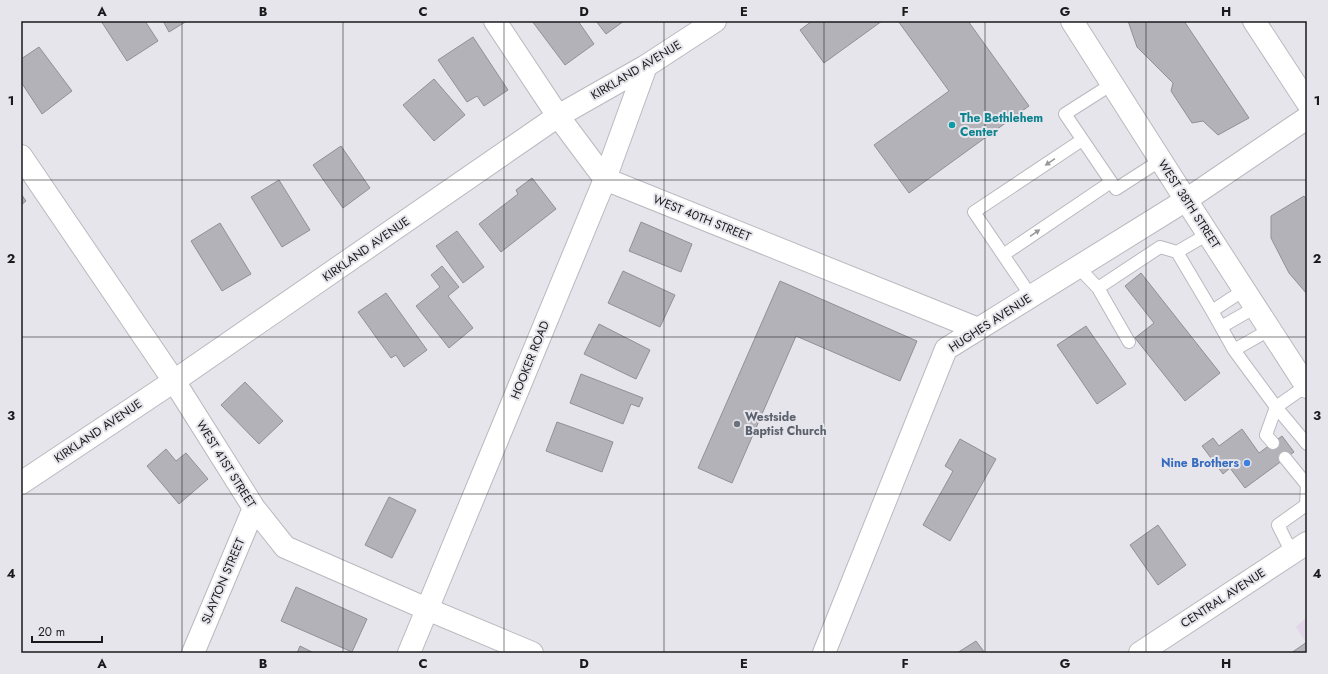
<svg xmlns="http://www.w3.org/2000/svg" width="1328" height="674" font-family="Jost,sans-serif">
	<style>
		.industrial { fill: #e3d6ea }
		.building { fill: #b2b2b8; stroke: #909096 }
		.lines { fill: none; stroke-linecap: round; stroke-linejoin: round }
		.lane-casing { stroke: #bab9bf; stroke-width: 14 }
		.street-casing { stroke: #bab9bf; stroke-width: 24 }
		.secondary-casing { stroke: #bab9bf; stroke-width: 24 }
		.lane { stroke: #fff; stroke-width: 12 }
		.street { stroke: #fff; stroke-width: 22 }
		.secondary { stroke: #fff; stroke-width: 22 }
		.oneway { fill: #989899 }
		.grid { fill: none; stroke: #1a1a1c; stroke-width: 1; stroke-opacity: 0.55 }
		.culture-dot { fill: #0f9aa8; stroke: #e5e5eb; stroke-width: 1.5 }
		.worship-dot { fill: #6b7280; stroke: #e5e5eb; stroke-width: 1.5 }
		.shop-dot { fill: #3f7fe0; stroke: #e5e5eb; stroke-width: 1.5 }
		.labels { text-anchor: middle; stroke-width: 4; stroke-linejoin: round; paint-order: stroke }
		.street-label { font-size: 12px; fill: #1a1a1c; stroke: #e5e5eb }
		.culture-label { font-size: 12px; font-weight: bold; fill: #0d838f; stroke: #e5e5eb; text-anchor: start }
		.worship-label { font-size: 12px; font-weight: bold; fill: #5b616d; stroke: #e5e5eb; text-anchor: start }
		.shop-label { font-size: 12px; font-weight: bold; fill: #366cbe; stroke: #e5e5eb; text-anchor: end }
		.neatline { fill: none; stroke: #1a1a1c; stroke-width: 1.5 }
		.grid-label { font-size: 13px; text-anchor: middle; font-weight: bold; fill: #1a1a1c }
	</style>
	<rect width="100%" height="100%" fill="#e5e5eb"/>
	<!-- industrial -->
	<path class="industrial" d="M 1307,617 L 1307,644 L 1296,627 Z"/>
	<!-- building -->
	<path class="building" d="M 101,21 L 145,21 L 158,41 L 127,61 Z
		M 163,21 L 187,21 L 169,32 Z
		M 532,21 L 578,21 L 594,44 L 565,65 Z
		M 596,21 L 624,21 L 606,34 Z
		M 812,21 L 882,21 L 824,63 L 800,30 Z
		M 898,21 L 968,21 L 1029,106 L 909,193 L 874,145 L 949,91 Z
		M 1128,21 L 1184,21 L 1249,118 L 1218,135 L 1203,121 L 1192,123 L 1171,91 L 1173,83 L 1137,47 Z
		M 473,37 L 508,90 L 484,106 L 477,96 L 467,102 L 438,60 Z
		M 39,47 L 72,91 L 42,114 L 21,82 L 21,59 Z
		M 434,79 L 465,115 L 434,141 L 403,105 Z
		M 341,146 L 370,188 L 343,208 L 313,165 Z
		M 532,178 L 556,209 L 501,252 L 479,224 L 518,194 L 516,190 Z
		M 279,180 L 310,230 L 282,247 L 251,197 Z
		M 21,194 L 26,201 L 21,205 Z
		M 1304,196 L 1307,201 L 1307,294 L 1289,273 L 1271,238 L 1271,216 Z
		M 641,222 L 692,244 L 681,272 L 629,251 Z
		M 220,223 L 251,274 L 222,291 L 191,241 Z
		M 457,231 L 484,267 L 463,283 L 436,246 Z
		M 442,266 L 459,287 L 448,296 L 473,328 L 449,348 L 416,306 L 440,287 L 431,275 Z
		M 623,271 L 675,295 L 660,327 L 608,303 Z
		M 1141,273 L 1220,373 L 1185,401 L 1135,338 L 1154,323 L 1125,286 Z
		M 780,281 L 917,341 L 900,381 L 796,336 L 732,483 L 698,468 Z
		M 386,293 L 427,350 L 404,367 L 396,355 L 391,358 L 358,312 Z
		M 599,324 L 650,350 L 636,379 L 584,354 Z
		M 1086,326 L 1126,384 L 1097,404 L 1057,345 Z
		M 581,374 L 643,398 L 639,407 L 631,404 L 623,424 L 570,403 Z
		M 245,382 L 283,421 L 259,444 L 221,405 Z
		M 557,422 L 613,442 L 602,472 L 546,451 Z
		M 1242,429 L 1259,453 L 1282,436 L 1294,452 L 1245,488 L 1230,468 L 1223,474 L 1202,446 L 1213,438 L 1219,446 Z
		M 960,439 L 996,459 L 950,541 L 923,525 L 953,471 L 945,466 Z
		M 166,449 L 176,461 L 186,453 L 208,479 L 179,504 L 147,466 Z
		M 389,497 L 416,510 L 392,558 L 365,545 Z
		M 1158,525 L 1186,565 L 1158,585 L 1130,545 Z
		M 296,587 L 367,619 L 352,652 L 281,621 Z
		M 976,641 L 985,653 L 957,653 Z
		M 1307,642 L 1307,653 L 1291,653 Z
		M 300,646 L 314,653 L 297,653 Z"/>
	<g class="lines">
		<defs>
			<path id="lane" d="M 1112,84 L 1065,114 L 1116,189 L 1161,160
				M 1177,252 L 1208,234
				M 1003,255 L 1111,182
				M 1078,267 L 1098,288 L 1160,247 L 1177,252 L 1212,311 L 1234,350 L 1276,407 L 1307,444
				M 1098,288 L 1129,342
				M 1031,296 L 974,212 L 1082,140
				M 1212,311 L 1244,290
				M 1221,327 L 1256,307
				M 1234,350 L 1271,329
				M 1273,443 L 1266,435 L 1276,407 L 1306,386
				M 1285,458 L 1307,485
				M 1292,553 L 1278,525 L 1306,505 L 1307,484"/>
			<path id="street" d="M 495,21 L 558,116 L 605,179 L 978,329
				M 1254,21 L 1307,102
				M 21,156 L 174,381 L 254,508 L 285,547 L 427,609 L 532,653
				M 21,483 L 174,381 L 558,116 L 646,66 L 715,21
				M 193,653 L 254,508
				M 409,653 L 605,179 L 646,66
				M 824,653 L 946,349 L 1186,200 L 1307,118"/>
			<path id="secondary" d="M 1072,21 L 1186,200 L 1307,387
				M 1140,653 L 1307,543"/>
		</defs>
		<!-- lane casing -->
		<use href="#lane" class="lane-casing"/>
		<!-- street casing -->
		<use href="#street" class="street-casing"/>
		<!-- secondary casing -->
		<use href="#secondary" class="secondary-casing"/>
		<!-- lane -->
		<use href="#lane" class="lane"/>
		<!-- street -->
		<use href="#street" class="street"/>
		<!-- secondary -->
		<use href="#secondary" class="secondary"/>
	</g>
	<!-- one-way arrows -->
	<defs><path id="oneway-solid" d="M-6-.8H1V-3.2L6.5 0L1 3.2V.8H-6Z"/></defs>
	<g class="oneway">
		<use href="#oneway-solid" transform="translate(1050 162) rotate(146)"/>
		<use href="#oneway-solid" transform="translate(1035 233) rotate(-34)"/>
	</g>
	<!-- grid -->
	<path class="grid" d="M 182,21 L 182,653M 343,21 L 343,653M 504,21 L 504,653M 664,21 L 664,653M 824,21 L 824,653M 985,21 L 985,653M 1146,21 L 1146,653M 21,180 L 1307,180M 21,337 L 1307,337M 21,494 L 1307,494"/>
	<!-- markers -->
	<circle class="culture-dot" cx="952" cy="125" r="4"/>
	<circle class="worship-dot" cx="737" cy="424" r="4"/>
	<circle class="shop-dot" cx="1247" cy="463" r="4"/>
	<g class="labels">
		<!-- street labels -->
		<g class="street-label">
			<text transform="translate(636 70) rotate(-31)" y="4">KIRKLAND AVENUE</text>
			<text transform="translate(1189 204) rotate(57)" y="4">WEST 38TH STREET</text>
			<text transform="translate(702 218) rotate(22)" y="4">WEST 40TH STREET</text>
			<text transform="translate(366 249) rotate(-35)" y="4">KIRKLAND AVENUE</text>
			<text transform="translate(990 323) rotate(-33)" y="4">HUGHES AVENUE</text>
			<text transform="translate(530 360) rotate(-68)" y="4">HOOKER ROAD</text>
			<text transform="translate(98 431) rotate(-34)" y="4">KIRKLAND AVENUE</text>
			<text transform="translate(226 464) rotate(58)" y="4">WEST 41ST STREET</text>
			<text transform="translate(223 581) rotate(-67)" y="4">SLAYTON STREET</text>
			<text transform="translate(1223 598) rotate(-33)" y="4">CENTRAL AVENUE</text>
		</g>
		<!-- culture labels -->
		<g class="culture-label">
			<text x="960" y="122">The Bethlehem<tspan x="960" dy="14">Center</tspan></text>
		</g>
		<!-- worship labels -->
		<g class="worship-label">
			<text x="745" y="421">Westside<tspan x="745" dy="14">Baptist Church</tspan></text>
		</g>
		<!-- shop labels -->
		<g class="shop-label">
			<text x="1239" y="467">Nine Brothers</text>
		</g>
	</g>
	<!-- border -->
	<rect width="1328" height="674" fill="none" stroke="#e5e5eb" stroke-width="44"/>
	<!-- scale -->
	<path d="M32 636v6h70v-6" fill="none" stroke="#1a1a1c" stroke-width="2"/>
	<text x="38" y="636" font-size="12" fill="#1a1a1c" stroke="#e5e5eb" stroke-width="3" paint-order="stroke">20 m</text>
	<rect x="22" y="22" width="1284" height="630" class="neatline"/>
	<g class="grid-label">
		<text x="102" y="16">A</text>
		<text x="263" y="16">B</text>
		<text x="423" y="16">C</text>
		<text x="584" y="16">D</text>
		<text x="744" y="16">E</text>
		<text x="905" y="16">F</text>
		<text x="1065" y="16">G</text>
		<text x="1226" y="16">H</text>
		<text x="11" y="105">1</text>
		<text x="1317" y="105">1</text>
		<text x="11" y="263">2</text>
		<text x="1317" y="263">2</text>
		<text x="11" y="420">3</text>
		<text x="1317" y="420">3</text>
		<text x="11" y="578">4</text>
		<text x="1317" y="578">4</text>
		<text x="102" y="668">A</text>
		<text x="263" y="668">B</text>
		<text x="423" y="668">C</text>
		<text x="584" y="668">D</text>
		<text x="744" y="668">E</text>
		<text x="905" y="668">F</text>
		<text x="1065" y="668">G</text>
		<text x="1226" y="668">H</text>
	</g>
</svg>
